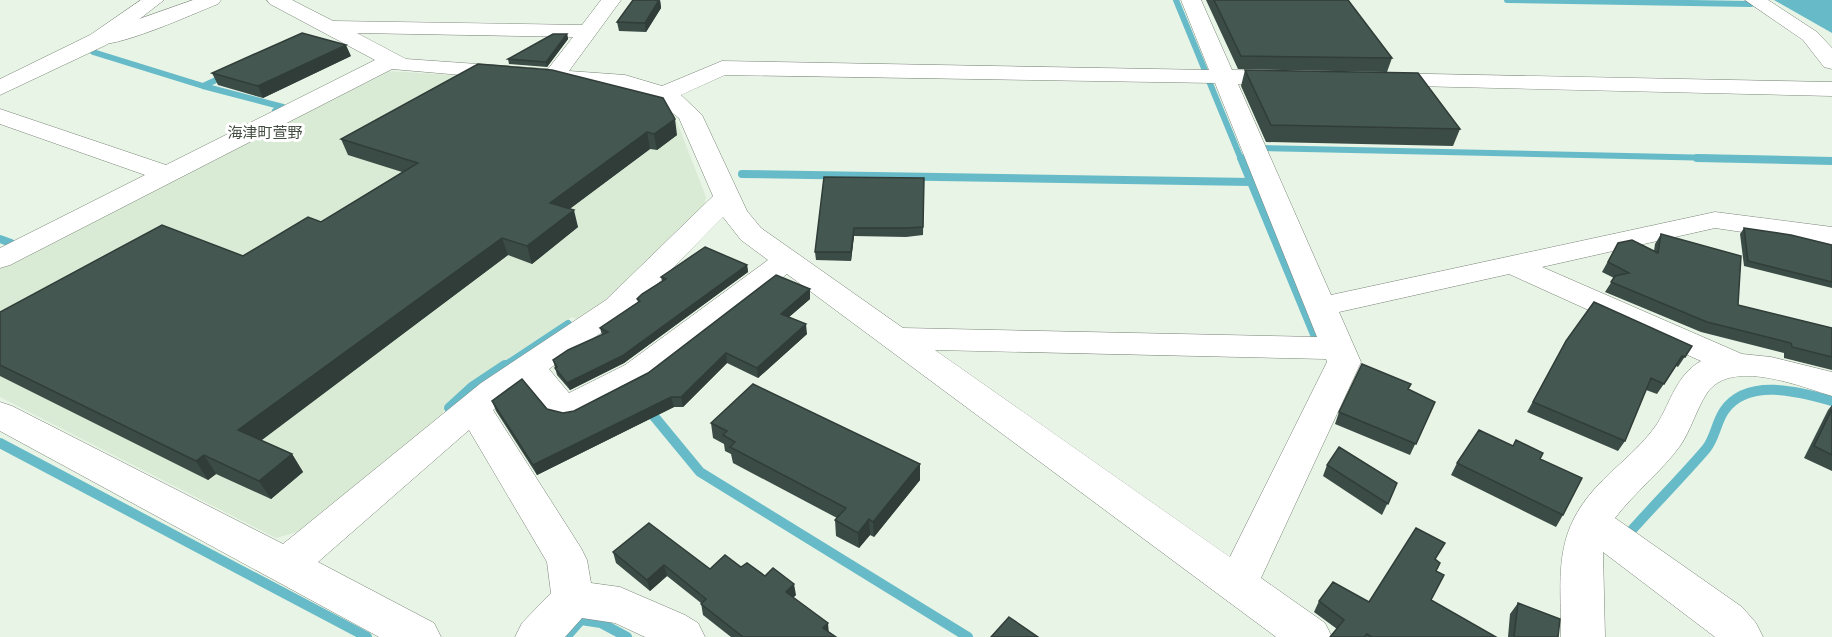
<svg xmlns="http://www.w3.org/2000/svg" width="1832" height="637" font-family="'PT Serif','Noto Sans JP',serif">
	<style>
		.built { fill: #d9ead5 }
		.water { fill: #67bbc8 }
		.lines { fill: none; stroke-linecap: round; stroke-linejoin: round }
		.stream-far2 { stroke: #67bbc8; stroke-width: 6 }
		.stream-far1 { stroke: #67bbc8; stroke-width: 8 }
		.stream { stroke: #67bbc8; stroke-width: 10 }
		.minor-casing { stroke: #798477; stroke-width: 1 }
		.major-casing { stroke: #798477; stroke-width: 1 }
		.minor { fill: #fff; fill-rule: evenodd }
		.major { fill: #fff; fill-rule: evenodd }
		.wall { fill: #3b4b46 }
		.shaded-wall { fill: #303d39 }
		.building { fill: #455751; stroke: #303d39; stroke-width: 1.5 }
		.labels { text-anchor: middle; stroke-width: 6; stroke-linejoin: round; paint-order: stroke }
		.far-quarter-label { font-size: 15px; fill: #444e42; stroke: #fff }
	</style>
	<rect width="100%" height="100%" fill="#e8f4e5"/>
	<!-- built -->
	<path class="built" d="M 387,71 L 600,85 L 657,101 L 673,115 L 677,122 L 706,197 L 704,206 L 605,305 L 581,321 L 572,317 L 468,385 L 446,404 L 442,415 L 307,529 L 276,538 L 0,397 L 0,265 Z"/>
	<!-- water -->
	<path class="water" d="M 1774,0 L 1832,0 L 1832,33 Z"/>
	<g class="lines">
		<!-- stream-far2 -->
		<path class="stream-far2" d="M 1176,0 L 1206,73
			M 1507,0 L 1751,4
			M 93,52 L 203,86
			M 227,75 L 203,86 L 283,107 L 275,111
			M 1209,81 L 1241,159
			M 1262,148 L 1763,159"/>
		<!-- stream-far1 -->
		<path class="stream-far1" d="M 1241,158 L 1315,337
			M 1697,158 L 1832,161
			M 742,174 L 1251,182
			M 0,239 L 11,243
			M 503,367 L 568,324"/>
		<!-- stream -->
		<path class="stream" d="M 449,408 L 472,387 L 505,365
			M 648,409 L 700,472 L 968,637
			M 0,443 L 367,637
			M 1631,531 C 1656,503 1682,477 1706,449 C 1715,438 1716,423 1724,411 C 1747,377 1800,392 1832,401
			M 566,637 L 581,620 L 601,623 L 627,637"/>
		<defs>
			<path id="minor" d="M 193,0 L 221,0 L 218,4 C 192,14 115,50 91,44 L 87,40 L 91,36 Z
				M 267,0 L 292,0 L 333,21 L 582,25 L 601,0 L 621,0 L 569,71 L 625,75 L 662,86 L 722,61 L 1209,70 L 1181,0 L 1201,0 L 1232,70 L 1285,71 L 1293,73 L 1296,78 L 1293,83 L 1238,84 L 1331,295 L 1715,212 L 1832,227 L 1832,245 L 1715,228 L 1542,267 L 1742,354 L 1771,357 L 1832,372 L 1832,396 C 1799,386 1731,358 1707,393 C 1696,410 1691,430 1680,446 C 1661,472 1635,492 1615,518 L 1742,607 L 1756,623 L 1763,637 L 1715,637 L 1603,552 L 1605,637 L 1561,637 C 1561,571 1552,531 1603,480 C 1621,462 1642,446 1657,424 C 1671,402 1676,375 1701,361 L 1509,274 L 1339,312 L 1361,362 L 1261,578 L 1325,623 L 1332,637 L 1276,637 L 787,274 L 649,381 L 576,419 C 548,427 541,405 526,385 L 493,410 L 581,548 L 587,560 L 591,583 L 620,587 L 685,615 L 698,623 L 705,637 L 645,637 L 615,623 L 582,618 L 565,637 L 515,637 L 522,623 L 551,593 L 547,562 L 469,430 L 318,562 L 434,623 L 441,637 L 379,637 L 0,431 L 0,402 L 12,406 L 283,544 L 481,383 L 606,300 L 713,196 L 679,118 L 655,99 L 623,89 L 392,69 L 10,265 L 0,268 L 0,248 L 145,175 L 0,124 L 0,109 L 166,165 L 375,60 L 270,4 ZM 357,33 L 573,37 L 548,69 L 406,59 ZM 725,75 L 1215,83 L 1317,337 L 903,328 L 761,228 L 747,211 L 702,115 L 681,95 ZM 723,217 L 741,240 L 768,260 L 625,365 L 569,393 L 549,369 L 628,314 ZM 935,350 L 1326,359 L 1327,362 L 1230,557 Z
				M 1745,0 L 1768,0 L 1817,32 L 1832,48 L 1832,69 L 1824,67 L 1803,40 Z
				M 1380,73 L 1832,82 L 1832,96 L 1372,85 L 1369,80 L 1372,75 Z"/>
			<path id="major" d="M 141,0 L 164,0 L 106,45 L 0,95 L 0,79 L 90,35 Z"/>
		</defs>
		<!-- minor casing -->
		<use href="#minor" class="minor-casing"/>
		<!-- major casing -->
		<use href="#major" class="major-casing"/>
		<!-- minor -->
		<use href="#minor" class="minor"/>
		<!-- major -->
		<use href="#major" class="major"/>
	</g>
	<!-- wall -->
	<path class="wall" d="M 660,0 L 661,8 L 646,32 L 619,31 L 617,22 Z
		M 1206,0 L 1348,0 L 1392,58 L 1387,72 L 1238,69 Z
		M 567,34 L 568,39 L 547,67 L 509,64 L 508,59 Z
		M 351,56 L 263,98 L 218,85 L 212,73 Z
		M 478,64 L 677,135 L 657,150 L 650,149 L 569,209 L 578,227 L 532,264 L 508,255 L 261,440 L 292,454 L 303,472 L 271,499 L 216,474 L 208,480 L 0,376 L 0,312 L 243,256 L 321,222 L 402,172 L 348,155 L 341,139 Z
		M 1245,70 L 1460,129 L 1453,146 L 1266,142 L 1241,86 Z
		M 924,178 L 923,235 L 906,237 L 854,236 L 851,261 L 816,260 L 815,252 Z
		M 1744,228 L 1832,245 L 1832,288 L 1744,266 L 1740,234 Z
		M 1661,234 L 1738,305 L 1832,328 L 1832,370 L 1784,358 L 1784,353 L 1701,332 L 1605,292 L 1614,278 L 1602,272 L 1618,243 L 1654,251 L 1655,244 Z
		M 747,265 L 748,272 L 624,363 L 570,390 L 557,375 L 553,360 L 602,335 L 600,328 L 638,302 L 637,299 L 662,281 L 661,277 Z
		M 810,289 L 810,299 L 789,317 L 807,334 L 758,378 L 727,363 L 683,407 L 674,407 L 537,475 L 496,411 L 492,401 L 547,409 L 563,413 L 574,411 Z
		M 1566,341 L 1692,346 L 1678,367 L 1676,366 L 1657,394 L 1646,390 L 1625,441 L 1618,451 L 1527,412 Z
		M 1408,389 L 1435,402 L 1410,455 L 1335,424 L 1339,412 Z
		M 1832,405 L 1832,471 L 1804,458 L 1828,410 Z
		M 711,423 L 920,480 L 874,537 L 870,535 L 859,548 L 836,536 L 835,520 L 837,518 L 733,463 L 731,454 L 725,451 L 724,444 L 713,438 Z
		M 1457,463 L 1563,515 L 1556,527 L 1451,475 Z
		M 1327,465 L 1397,483 L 1382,515 L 1323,476 Z
		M 613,552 L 710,569 L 741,567 L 765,576 L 796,595 L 793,597 L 829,632 L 836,637 L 731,637 L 703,615 L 701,603 L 667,576 L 650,591 L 616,563 Z
		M 1435,560 L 1436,571 L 1431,600 L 1496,637 L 1330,637 L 1337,629 L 1314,612 L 1319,601 L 1369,602 Z
		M 1518,603 L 1558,637 L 1508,637 L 1510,614 Z"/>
	<!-- shaded-wall -->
	<path class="shaded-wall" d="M 660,0 L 661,8 L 646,32 L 645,23 Z
		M 567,34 L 568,39 L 547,67 L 546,62 Z
		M 346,45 L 351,56 L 263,98 L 258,86 Z
		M 675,119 L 677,135 L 657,150 L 654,134 Z
		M 647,132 L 650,149 L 555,220 L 550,203 Z
		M 574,210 L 578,227 L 532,264 L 527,246 Z
		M 854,228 L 854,236 L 851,261 L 851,252 Z
		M 502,238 L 508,255 L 250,449 L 238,430 Z
		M 747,265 L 748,272 L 624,363 L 570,390 L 567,383 Z
		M 810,289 L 810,299 L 782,323 L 781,314 Z
		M 806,324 L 807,334 L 758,378 L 757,368 Z
		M 726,353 L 727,363 L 683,407 L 681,397 Z
		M 671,397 L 674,407 L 537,475 L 533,465 Z
		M 292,454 L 303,472 L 271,499 L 259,481 Z
		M 204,455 L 216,474 L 208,480 L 196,461 Z
		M 920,464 L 920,480 L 874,537 L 873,522 Z
		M 869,519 L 870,535 L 859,548 L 858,533 Z
		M 664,565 L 667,576 L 650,591 L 647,580 Z
		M 794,584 L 796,595 L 788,603 L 786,592 Z
		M 828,623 L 829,634 L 823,628 Z"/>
	<!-- building -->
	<path class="building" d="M 633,0 L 659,0 L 645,23 L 617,22 Z
		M 1214,0 L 1348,0 L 1392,58 L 1241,56 Z
		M 302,33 L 346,45 L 258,86 L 212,73 Z
		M 553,34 L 567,34 L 546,62 L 508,59 Z
		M 478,64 L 552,70 L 663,98 L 675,119 L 654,134 L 647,132 L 550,203 L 574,210 L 527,246 L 502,238 L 238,430 L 292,454 L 259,481 L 204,455 L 196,461 L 0,365 L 0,312 L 162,225 L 243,256 L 308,217 L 321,222 L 418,163 L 341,139 Z
		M 1245,70 L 1418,73 L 1460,129 L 1271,125 Z
		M 824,177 L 924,178 L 923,227 L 905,228 L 854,228 L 851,252 L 815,252 Z
		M 1744,228 L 1791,235 L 1832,245 L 1832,282 L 1748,261 Z
		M 1661,234 L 1741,256 L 1738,305 L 1832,328 L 1832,357 L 1792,347 L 1791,343 L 1707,322 L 1611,282 L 1615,276 L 1629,273 L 1608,262 L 1618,243 L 1632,240 L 1658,253 Z
		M 705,247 L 747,265 L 622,356 L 567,383 L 555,368 L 557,367 L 553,360 L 568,350 L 608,332 L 600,328 L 640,301 L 637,299 L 642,294 L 666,279 L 661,277 Z
		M 776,275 L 810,289 L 781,314 L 806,324 L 757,368 L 726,353 L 681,397 L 671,397 L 533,465 L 492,401 L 522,379 L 547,409 L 563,413 L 574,411 L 648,373 Z
		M 1594,302 L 1692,346 L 1685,357 L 1682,356 L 1664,384 L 1651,378 L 1625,441 L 1533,402 L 1566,341 Z
		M 1362,364 L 1411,384 L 1408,389 L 1435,402 L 1416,444 L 1339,412 Z
		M 753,384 L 920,464 L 873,522 L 869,519 L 858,533 L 835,520 L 846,508 L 730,447 L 735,442 L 723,435 L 727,431 L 711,423 Z
		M 1832,409 L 1832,455 L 1814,446 Z
		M 1479,430 L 1513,446 L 1516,440 L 1543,453 L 1540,459 L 1582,478 L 1563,515 L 1457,463 Z
		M 1339,447 L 1397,483 L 1388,504 L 1327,465 Z
		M 649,523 L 710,569 L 725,555 L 741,567 L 747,563 L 765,576 L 773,568 L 794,584 L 786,592 L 828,623 L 823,628 L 836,637 L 743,637 L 701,604 L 706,599 L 664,565 L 647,580 L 613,552 Z
		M 1416,528 L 1445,543 L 1435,559 L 1440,563 L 1436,571 L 1444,575 L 1431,600 L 1496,637 L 1372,637 L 1367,634 L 1364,637 L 1330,637 L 1344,620 L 1319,601 L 1333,582 L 1369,602 Z
		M 1518,603 L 1560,619 L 1558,637 L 1514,637 Z
		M 1009,617 L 1038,637 L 991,637 Z"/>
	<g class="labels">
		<!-- far-quarter labels -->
		<g class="far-quarter-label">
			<text x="265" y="138">海津町萱野</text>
		</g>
	</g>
</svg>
